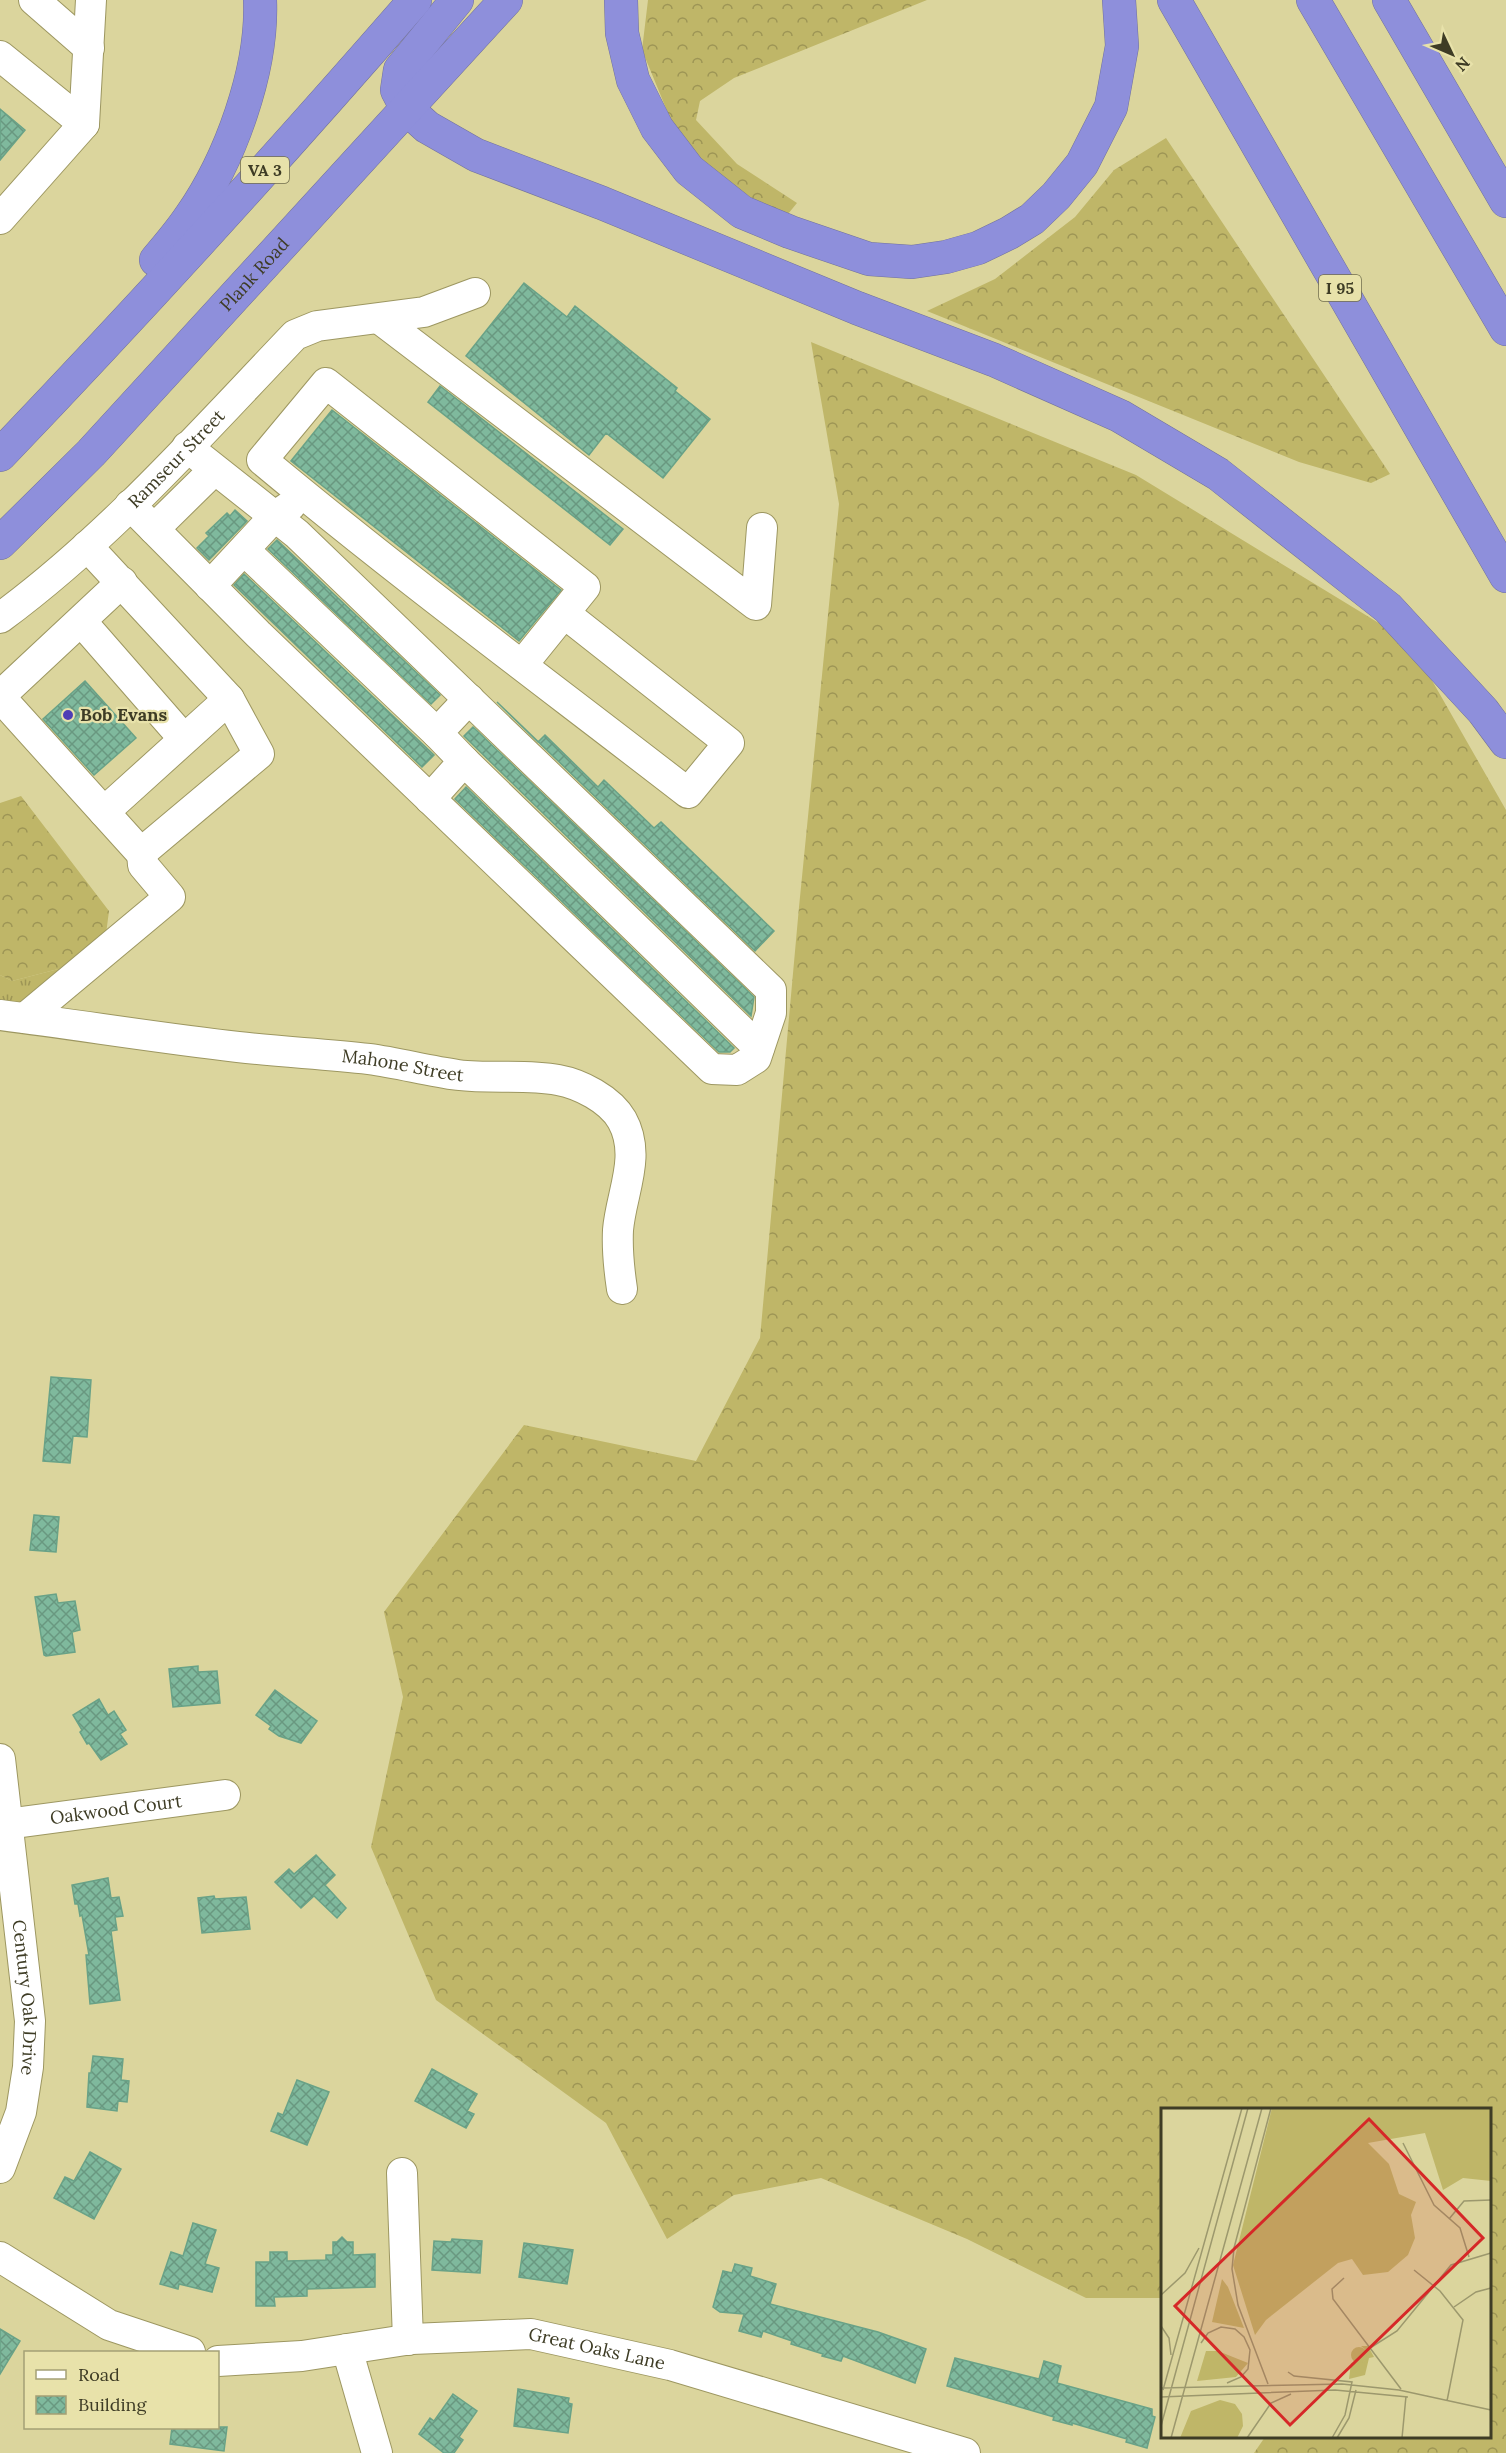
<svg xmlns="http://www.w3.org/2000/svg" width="1506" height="2453" font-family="Lora,serif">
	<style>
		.grass { fill: url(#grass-tufts) }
		.forest { fill: url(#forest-crowns) }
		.building { fill: url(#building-cross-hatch); stroke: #69a287; stroke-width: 1.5 }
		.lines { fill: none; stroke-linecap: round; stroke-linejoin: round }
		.minor-casing { stroke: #9d9761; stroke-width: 32 }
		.highway-casing { stroke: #72729b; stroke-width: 34 }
		.minor { stroke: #fff; stroke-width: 30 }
		.highway { stroke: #8e8fdb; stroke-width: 33 }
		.poi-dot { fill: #4e3eb5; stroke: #e8e2aa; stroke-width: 2 }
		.labels { text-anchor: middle; stroke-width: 4.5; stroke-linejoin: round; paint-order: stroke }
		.shield { fill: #e8e2aa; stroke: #716e4d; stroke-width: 1.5 }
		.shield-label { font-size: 16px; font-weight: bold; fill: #3e3c25 }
		.street-label { font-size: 18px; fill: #3e3c25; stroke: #e8e2aa }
		.poi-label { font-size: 18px; font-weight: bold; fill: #3e3c25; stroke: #e8e2aa; text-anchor: start }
		.inset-road { fill: none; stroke: #9c986d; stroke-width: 1.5 }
		.view { fill: #d62828; fill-opacity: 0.15; stroke: #d62828; stroke-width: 3 }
		.inset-edge { fill: none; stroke: #3e3c25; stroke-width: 3 }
	</style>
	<defs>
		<pattern id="grass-tufts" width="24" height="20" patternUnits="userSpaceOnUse" patternTransform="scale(1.5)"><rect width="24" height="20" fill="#bfb668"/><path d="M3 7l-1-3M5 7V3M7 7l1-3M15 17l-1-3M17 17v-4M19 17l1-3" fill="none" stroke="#9d9555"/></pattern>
		<pattern id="forest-crowns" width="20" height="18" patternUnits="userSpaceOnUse" patternTransform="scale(1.5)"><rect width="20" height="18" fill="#bfb668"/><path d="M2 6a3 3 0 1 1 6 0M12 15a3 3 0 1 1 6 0" fill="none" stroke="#9d9555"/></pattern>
		<pattern id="building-cross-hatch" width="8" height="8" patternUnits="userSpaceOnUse" patternTransform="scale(1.5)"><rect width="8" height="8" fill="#7fb99d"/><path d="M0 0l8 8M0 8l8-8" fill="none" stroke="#699880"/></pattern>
	</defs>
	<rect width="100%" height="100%" fill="#dbd59d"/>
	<!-- grass -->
	<path class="grass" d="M 70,966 L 25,1006 L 0,1002 L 0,975 L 12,981 Z"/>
	<!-- forest -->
	<path class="forest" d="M 648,0 L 927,0 L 734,78 L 700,101 L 696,120 L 737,164 L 797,203 L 788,214 L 759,203 L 693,157 L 670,118 L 642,50 Z
		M 1166,138 L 1390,474 L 1371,483 L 1299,462 L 927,311 L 995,279 L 1075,217 L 1114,170 Z
		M 811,342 L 1136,475 L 1410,642 L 1506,810 L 1506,2453 L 1254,2453 L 1265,2437 L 1490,2436 L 1490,2110 L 1162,2110 L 1162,2298 L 1086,2298 L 967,2239 L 821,2178 L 734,2195 L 667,2239 L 606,2123 L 436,2000 L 371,1847 L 403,1697 L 384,1612 L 524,1425 L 696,1461 L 760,1338 L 799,907 L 839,504 Z
		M 21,796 L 109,911 L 106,934 L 70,966 L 12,981 L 0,975 L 0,803 Z"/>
	<!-- building -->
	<path class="building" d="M 0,109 L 25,130 L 0,160 Z
		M 524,283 L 567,317 L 575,306 L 677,388 L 675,391 L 710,419 L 663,478 L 606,433 L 589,455 L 466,356 Z
		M 440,386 L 623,529 L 610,545 L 428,402 Z
		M 332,410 L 561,590 L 519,641 L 291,461 Z
		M 235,510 L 247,521 L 209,560 L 197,548 L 209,536 L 206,533 L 227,513 L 230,516 Z
		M 277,540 L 440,695 L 431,704 L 268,549 Z
		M 244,574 L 434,755 L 422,767 L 234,585 Z
		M 85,681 L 136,738 L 94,775 L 43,719 Z
		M 497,702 L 538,742 L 545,735 L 598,787 L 604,780 L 654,828 L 661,822 L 774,931 L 755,951 Z
		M 473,727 L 754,997 L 751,1016 L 464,736 Z
		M 466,787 L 734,1048 L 730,1052 L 719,1052 L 455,799 Z
		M 51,1377 L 91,1380 L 87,1437 L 73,1436 L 70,1463 L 43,1461 Z
		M 34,1515 L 59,1517 L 56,1552 L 30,1550 Z
		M 56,1594 L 58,1603 L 75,1601 L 80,1630 L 72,1632 L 75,1652 L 46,1656 L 44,1655 L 35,1597 Z
		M 198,1666 L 198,1672 L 217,1671 L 220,1703 L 173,1707 L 169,1669 Z
		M 275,1690 L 317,1721 L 301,1743 L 279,1736 L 269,1729 L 271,1726 L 256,1715 Z
		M 99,1699 L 108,1715 L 114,1711 L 126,1730 L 120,1734 L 127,1744 L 101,1760 L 89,1743 L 87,1744 L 80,1732 L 82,1730 L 73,1715 Z
		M 316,1855 L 335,1875 L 325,1885 L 346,1908 L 337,1918 L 314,1896 L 301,1908 L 275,1882 L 289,1869 L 294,1874 Z
		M 108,1878 L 111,1898 L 119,1897 L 123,1916 L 115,1917 L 117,1930 L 111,1931 L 120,2000 L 90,2004 L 86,1955 L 89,1955 L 82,1915 L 80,1916 L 78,1904 L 75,1904 L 72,1885 Z
		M 214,1896 L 215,1899 L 246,1897 L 250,1929 L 202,1933 L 198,1898 Z
		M 93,2056 L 123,2059 L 121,2080 L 129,2081 L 127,2102 L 118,2101 L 117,2111 L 87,2107 L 89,2073 L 91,2073 Z
		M 432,2069 L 477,2094 L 467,2111 L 474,2114 L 466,2128 L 415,2101 Z
		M 297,2080 L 329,2092 L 307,2145 L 271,2131 L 278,2113 L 283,2115 Z
		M 90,2152 L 121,2169 L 94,2219 L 54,2198 L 65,2177 L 74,2181 Z
		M 193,2223 L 216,2230 L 205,2264 L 219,2268 L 212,2292 L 179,2284 L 178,2289 L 160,2284 L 171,2252 L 183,2256 Z
		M 342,2237 L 347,2242 L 353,2242 L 353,2255 L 375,2254 L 375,2287 L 307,2289 L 307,2296 L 274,2297 L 275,2306 L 256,2306 L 256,2262 L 270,2262 L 270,2252 L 287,2252 L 287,2261 L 326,2260 L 326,2255 L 333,2255 L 333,2242 L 337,2242 Z
		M 452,2239 L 482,2241 L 480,2273 L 432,2270 L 434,2241 L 451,2242 Z
		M 524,2243 L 573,2250 L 567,2284 L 519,2277 Z
		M 735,2264 L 752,2268 L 750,2276 L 776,2284 L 770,2304 L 878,2332 L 926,2349 L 915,2383 L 843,2356 L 841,2361 L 822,2356 L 823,2354 L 791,2344 L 792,2341 L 763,2331 L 761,2337 L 739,2331 L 744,2314 L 720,2312 L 713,2307 L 723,2271 L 732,2273 Z
		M 0,2329 L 20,2341 L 0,2374 Z
		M 955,2358 L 1039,2379 L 1044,2361 L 1061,2366 L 1057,2383 L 1152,2409 L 1152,2416 L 1155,2417 L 1147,2448 L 1126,2442 L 1127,2439 L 1072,2423 L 1072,2425 L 1053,2420 L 1054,2417 L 947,2386 Z
		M 518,2389 L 569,2398 L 568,2403 L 572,2404 L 568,2433 L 514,2426 Z
		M 453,2394 L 477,2411 L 459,2437 L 463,2440 L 454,2453 L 444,2453 L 419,2434 L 430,2418 L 434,2421 Z
		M 172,2427 L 227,2427 L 224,2451 L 170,2444 Z"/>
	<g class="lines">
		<defs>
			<g id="minor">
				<path d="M 34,0 L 89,48"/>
				<path d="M 0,56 L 84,124"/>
				<path d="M 0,219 L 84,124 L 91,0"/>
				<path d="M 380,319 L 756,605 L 762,528"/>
				<path d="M 130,505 L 258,634 L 712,1069 L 737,1070 L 756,1058 L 771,1013 L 771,990 L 297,534 L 187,447"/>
				<path d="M 154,529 L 214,470"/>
				<path d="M 244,550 L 437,733"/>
				<path d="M 210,586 L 274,517 L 290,506"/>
				<path id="s1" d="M 0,618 C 110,537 201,433 295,335 L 317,326 L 424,312 L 475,293"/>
				<path d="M 81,621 L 184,739"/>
				<path d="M 522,665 L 585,587 L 326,383 L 262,460 C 400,575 546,683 688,793 L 729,743 L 564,613"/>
				<path d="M 0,696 L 122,582"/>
				<path d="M 0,697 L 141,853 L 259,754 L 229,699 L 87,546"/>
				<path d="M 464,761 L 759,1048"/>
				<path d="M 430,799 L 464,761 L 437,733 L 469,699"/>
				<path d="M 104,812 L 229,699"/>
				<path id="s2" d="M 0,1015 C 79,1025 159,1038 238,1047 C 282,1052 326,1054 369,1059 C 399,1063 428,1071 458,1075 C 491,1079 526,1074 558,1080 C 580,1084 610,1099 622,1120 C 642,1156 621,1193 618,1230 C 617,1250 619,1269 622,1289"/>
				<path d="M 25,1018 L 170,897 L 143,865 L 142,852"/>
				<path id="s3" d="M 0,1759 L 30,2021 L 28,2067 L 21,2112 L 0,2168"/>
				<path id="s4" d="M 0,1825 L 225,1795"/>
				<path d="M 402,2173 L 408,2340"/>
				<path d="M 0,2257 L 109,2325 L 190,2352"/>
				<path d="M 347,2349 L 377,2453"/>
				<path id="s5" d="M 218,2361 L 302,2356 L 412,2339 L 531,2334 L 670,2365 L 965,2453"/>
			</g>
			<g id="highway">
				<path d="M 457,0 L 400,70 L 397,90 L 407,109 L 427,127 L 476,155 L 602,203 L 857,308 L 994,360 L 1120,416 L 1218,474 L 1388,608 L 1483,711 L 1506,742"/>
				<path d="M 621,0 L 622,33 L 633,80 L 657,128 L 689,170 L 742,212 L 790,232 L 869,259 L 912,262 L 946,257 L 978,248 L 1009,233 L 1032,219 L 1056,196 L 1082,164 L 1111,107 L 1122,46 L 1119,0"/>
				<path d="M 1174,0 L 1506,576"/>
				<path d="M 1313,0 L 1506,329"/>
				<path d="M 1389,0 L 1506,201"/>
				<path d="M 156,260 C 168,246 180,232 190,217 C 230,160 263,70 260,0"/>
				<path d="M 0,455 C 142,307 280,155 415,0"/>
				<path id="s6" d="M 0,543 L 91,453 L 506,0"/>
			</g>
		</defs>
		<!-- minor casing -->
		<use href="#minor" class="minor-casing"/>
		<!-- highway casing -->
		<use href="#highway" class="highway-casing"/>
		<!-- minor -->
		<use href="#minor" class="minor"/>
		<!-- highway -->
		<use href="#highway" class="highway"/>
	</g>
	<!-- markers -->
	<circle class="poi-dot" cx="68" cy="715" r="6"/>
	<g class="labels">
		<!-- shield labels -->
		<g class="shield">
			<rect x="241" y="157" width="48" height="26" rx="4.5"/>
			<rect x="1319" y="275" width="42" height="26" rx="4.5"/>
		</g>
		<g class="shield-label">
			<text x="265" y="176">VA 3</text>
			<text x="1340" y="294">I 95</text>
		</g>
		<!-- street labels -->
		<g class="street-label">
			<text dy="6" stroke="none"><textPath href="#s6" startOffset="370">Plank Road</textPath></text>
			<text dy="6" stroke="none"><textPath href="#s1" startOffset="238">Ramseur Street</textPath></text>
			<text dy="6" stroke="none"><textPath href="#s2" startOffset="406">Mahone Street</textPath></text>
			<text dy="6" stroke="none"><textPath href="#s4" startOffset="117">Oakwood Court</textPath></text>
			<text dy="6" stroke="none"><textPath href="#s3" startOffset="240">Century Oak Drive</textPath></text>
			<text dy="6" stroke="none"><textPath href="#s5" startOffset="382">Great Oaks Lane</textPath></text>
		</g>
		<!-- poi labels -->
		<g class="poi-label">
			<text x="80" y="721">Bob Evans</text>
		</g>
	</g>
	<!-- overview -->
	<g transform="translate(1161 2108)">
		<rect width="330" height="330" fill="#dbd59d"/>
		<path d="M 200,238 L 207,238 L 213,249 L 208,250 L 204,267 L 188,271 L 190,255 L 203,253 L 206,243 Z" fill="#bfb668"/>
		<path d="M 111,0 L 330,0 L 330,73 L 302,70 L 282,82 L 264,25 L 207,35 L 228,56 L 238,86 L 255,94 L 250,107 L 254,130 L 247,147 L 227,164 L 202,167 L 191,151 L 177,155 L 105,212 L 94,227 L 72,157 ZM 61,171 L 67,179 L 83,220 L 51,214 ZM190 247a8 8 0 1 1 16 0a8 8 0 1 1-16 0ZM 45,243 L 57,243 L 87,255 L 75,269 L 36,273 ZM 59,292 L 74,296 L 81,306 L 82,318 L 76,330 L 19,330 L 30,303 Z" fill="#bfb668"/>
		<path class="inset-road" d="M 242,35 L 273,97 L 299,120 L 308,149M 288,111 L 303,93 L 330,92M 253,162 L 279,183 L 302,212 L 286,293M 183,170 L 171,181 L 172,191 L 240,281M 0,187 L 24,165 L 38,140M 293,199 L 315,184 L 330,180M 0,218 L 8,230 L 10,247M 40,235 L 47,225 L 60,219 L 74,221 L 83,229 L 89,242 L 87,261 L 80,269 L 66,275M 209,240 L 236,223 L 290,157 L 330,145M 127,264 L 133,268 L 191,274 L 184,307 L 171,330M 107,276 L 77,197 L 71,161 L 73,140 L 110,0M 0,280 L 181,276 L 238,282 L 330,302M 2,282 L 81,0M 0,289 L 174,282 L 247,289M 0,318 L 87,0M 10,330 L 101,0M 86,330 L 110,295 L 130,286M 176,330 L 188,310 L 195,282M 241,330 L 245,288"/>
		<path class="view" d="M 208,11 L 322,130 L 129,317 L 14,198 Z"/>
		<rect width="330" height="330" class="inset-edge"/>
	</g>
	<!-- legend -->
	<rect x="24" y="2351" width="195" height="78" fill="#e8e2aa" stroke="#a4a075" stroke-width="1.5"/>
	<rect x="36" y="2370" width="30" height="9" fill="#ffffff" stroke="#a4a075" stroke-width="1.5"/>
	<text x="78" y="2381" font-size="18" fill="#3e3c25">Road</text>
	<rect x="36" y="2396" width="30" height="18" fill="url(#building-cross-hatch)" stroke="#a4a075" stroke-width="1.5"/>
	<text x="78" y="2411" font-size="18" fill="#3e3c25">Building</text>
	<!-- north arrow -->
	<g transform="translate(1452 54) rotate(134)" stroke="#e8e2aa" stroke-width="4.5" paint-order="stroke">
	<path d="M0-4.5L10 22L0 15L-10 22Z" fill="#3e3c25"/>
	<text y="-9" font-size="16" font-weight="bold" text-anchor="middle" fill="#3e3c25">N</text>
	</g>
</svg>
